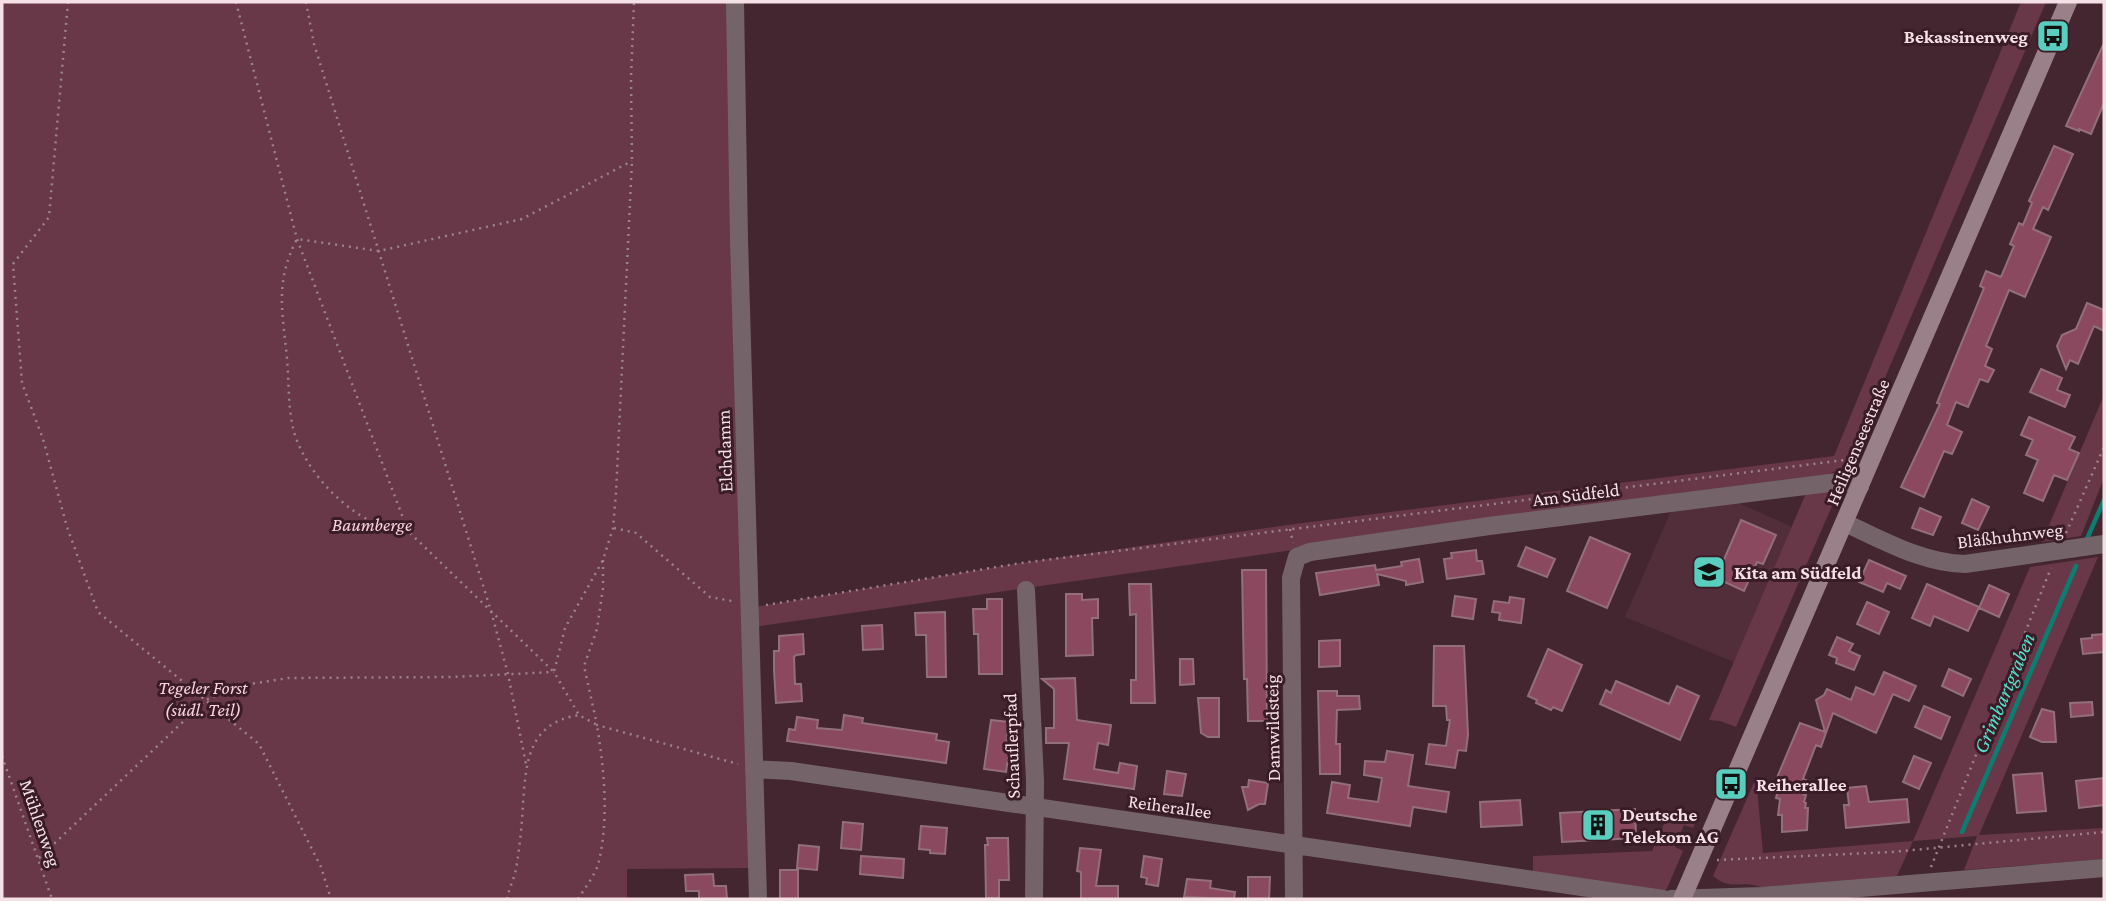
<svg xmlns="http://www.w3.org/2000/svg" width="2106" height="901" font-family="'Crimson Pro',serif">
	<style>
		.built { fill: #522d3a }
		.green { fill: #683849 }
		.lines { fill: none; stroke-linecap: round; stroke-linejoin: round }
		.stream { stroke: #0b7d71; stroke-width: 4.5 }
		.building { fill: #8b4960; stroke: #936f7a; stroke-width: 2 }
		.path { stroke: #9c828b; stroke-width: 2.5; stroke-dasharray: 2 5; stroke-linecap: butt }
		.minor { stroke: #746469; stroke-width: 18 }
		.secondary { stroke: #9a8088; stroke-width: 18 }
		.labels { text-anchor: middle; stroke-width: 6; stroke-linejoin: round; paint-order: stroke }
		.poi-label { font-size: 19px; font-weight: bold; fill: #f5e0e6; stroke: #391c26; text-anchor: start }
		.street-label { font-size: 19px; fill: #f5e0e6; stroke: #391c26 }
		.park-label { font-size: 19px; font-style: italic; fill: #fcd2de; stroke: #391c26 }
		.water-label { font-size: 21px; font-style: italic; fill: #55e0cd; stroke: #391c26 }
	</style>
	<rect width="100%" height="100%" fill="#442630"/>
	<!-- built -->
	<path class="built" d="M 1734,501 L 1792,527 L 1734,662 L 1625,617 L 1671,511 Z"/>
	<!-- green -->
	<path class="green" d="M 2,2 L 731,2 L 750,868 L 627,869 L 627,899 L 2,899 Z
		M 2021,2 L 2046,2 L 1848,464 L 1824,477 L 1566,511 L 754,627 L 755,607 L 1021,563 L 1295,524 L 1834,456 Z
		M 2104,395 L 2104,478 L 2081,536 L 2042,542 Z
		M 1829,489 L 1835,499 L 1736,727 L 1720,721 L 1709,720 L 1807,491 Z
		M 2098,557 L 1979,835 L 2104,828 L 2104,859 L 1964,870 L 1977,836 L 1913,841 L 1895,880 L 1766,890 C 1743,877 1733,893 1713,876 L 1756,778 L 1763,853 L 1913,841 L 2030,567 Z
		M 1696,821 L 1693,828 L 1684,825 L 1675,847 L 1683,851 L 1665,893 L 1533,874 L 1533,856 L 1652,851 L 1665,822 Z"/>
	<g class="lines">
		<!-- stream -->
		<path class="stream" d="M 2087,539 L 2104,500
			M 1962,832 L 2076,566"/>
	</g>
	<!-- building -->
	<path class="building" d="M 2104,43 L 2104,103 L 2091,134 L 2079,129 L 2079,131 L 2066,126 Z
		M 2054,146 L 2073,154 L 2048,210 L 2043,207 L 2033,229 L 2051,237 L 2025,297 L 2009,290 L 1986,346 L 1992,349 L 1985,366 L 1994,370 L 1988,382 L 1980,379 L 1968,407 L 1956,402 L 1947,425 L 1962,432 L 1952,454 L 1944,451 L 1924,497 L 1901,487 L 1940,404 L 1937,403 L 1984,288 L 1980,286 L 1986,271 L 2001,277 L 2014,246 L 2010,244 L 2019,223 L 2023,225 L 2032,203 L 2029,201 Z
		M 2087,303 L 2104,310 L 2104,331 L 2094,326 L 2078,364 L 2070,360 L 2066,369 L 2057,346 L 2062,335 L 2076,329 Z
		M 2041,369 L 2062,378 L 2057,390 L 2070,395 L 2065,407 L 2030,392 Z
		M 2029,417 L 2075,437 L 2069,449 L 2079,453 L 2067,480 L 2054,475 L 2043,501 L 2024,493 L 2038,460 L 2026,455 L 2033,440 L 2021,435 Z
		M 1972,499 L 1989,507 L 1978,530 L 1962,523 Z
		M 1920,508 L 1941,517 L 1933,535 L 1912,528 Z
		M 1741,520 L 1776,535 L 1763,564 L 1757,562 L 1744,591 L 1716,578 Z
		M 1590,537 L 1630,554 L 1607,608 L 1567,591 Z
		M 1526,547 L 1555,559 L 1547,577 L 1518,566 Z
		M 1476,550 L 1477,561 L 1482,561 L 1484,574 L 1447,579 L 1444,559 L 1452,558 L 1451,553 Z
		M 1419,559 L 1423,582 L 1406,585 L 1406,581 L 1377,574 L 1379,585 L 1320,595 L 1316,573 L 1375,565 L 1376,570 L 1402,566 L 1401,562 Z
		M 1869,560 L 1906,576 L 1900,589 L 1887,583 L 1883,592 L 1859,582 Z
		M 1242,570 L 1266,570 L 1267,721 L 1248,721 L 1247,679 L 1244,679 Z
		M 1129,584 L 1151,584 L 1155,703 L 1131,703 L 1131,680 L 1136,680 L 1136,614 L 1130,615 Z
		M 1927,584 L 1979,607 L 1968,631 L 1934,616 L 1930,626 L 1912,618 Z
		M 1989,585 L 2009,594 L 1999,617 L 1979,608 Z
		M 1066,594 L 1082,594 L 1082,600 L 1098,599 L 1098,618 L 1092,618 L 1093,655 L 1066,656 Z
		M 1455,596 L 1476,599 L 1473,619 L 1452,616 Z
		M 1510,597 L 1524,599 L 1521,623 L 1499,620 L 1500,613 L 1492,612 L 1494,601 L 1509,603 Z
		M 987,599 L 1002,599 L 1002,674 L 979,674 L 978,634 L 974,634 L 973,609 L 987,609 Z
		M 1867,602 L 1889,612 L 1879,634 L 1857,624 Z
		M 945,612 L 946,677 L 927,677 L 926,635 L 916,635 L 915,613 Z
		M 882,625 L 883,649 L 863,650 L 862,626 Z
		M 803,634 L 804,654 L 796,655 L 794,657 L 795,684 L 801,684 L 802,701 L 776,703 L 774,670 L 774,651 L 779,651 L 779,636 Z
		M 2104,634 L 2104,652 L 2083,654 L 2081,639 L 2092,638 L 2092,635 Z
		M 1837,637 L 1853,644 L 1849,651 L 1860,656 L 1854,670 L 1836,663 L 1837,658 L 1829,655 Z
		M 1340,640 L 1340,666 L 1319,667 L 1319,641 Z
		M 1434,646 L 1464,646 L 1468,735 L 1466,751 L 1458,750 L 1455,768 L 1426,764 L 1429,744 L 1446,746 L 1450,720 L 1447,720 L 1446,706 L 1433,706 Z
		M 1548,649 L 1582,665 L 1562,711 L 1553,707 L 1551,710 L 1536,703 L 1537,700 L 1528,696 Z
		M 1180,659 L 1193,659 L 1194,684 L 1180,685 Z
		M 1949,669 L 1971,679 L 1963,696 L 1942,686 Z
		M 1884,672 L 1916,686 L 1909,701 L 1893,694 L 1876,733 L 1833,713 L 1821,747 L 1816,745 L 1803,779 L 1806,780 L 1803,788 L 1803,794 L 1806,795 L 1804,802 L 1806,803 L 1805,808 L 1808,808 L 1807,830 L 1782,832 L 1782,815 L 1778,815 L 1780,799 L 1776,798 L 1780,782 L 1776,780 L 1800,723 L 1825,732 L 1816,700 L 1824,695 L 1827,689 L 1851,700 L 1856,687 L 1874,695 Z
		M 1075,678 L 1077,720 L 1111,725 L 1108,745 L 1098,743 L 1094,769 L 1118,773 L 1120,763 L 1137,766 L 1134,789 L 1064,779 L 1069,743 L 1046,743 L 1046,728 L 1054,728 L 1054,689 L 1042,679 Z
		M 1616,681 L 1669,704 L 1677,686 L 1699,696 L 1680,740 L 1600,704 L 1606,690 L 1611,693 Z
		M 1318,691 L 1337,691 L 1337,696 L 1359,696 L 1360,709 L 1337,710 L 1336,744 L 1340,744 L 1340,774 L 1320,774 Z
		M 1198,698 L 1219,698 L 1219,737 L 1208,737 L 1201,733 Z
		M 2092,702 L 2093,715 L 2071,717 L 2070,703 Z
		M 1924,706 L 1950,717 L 1941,739 L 1915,727 Z
		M 2042,709 L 2054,712 L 2056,742 L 2042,742 L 2030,737 Z
		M 844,715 L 863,718 L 862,723 L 937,734 L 936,740 L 949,742 L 946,763 L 787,741 L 789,729 L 795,730 L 797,717 L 818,720 L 817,728 L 842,730 Z
		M 991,720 L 1009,722 L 1006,747 L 1010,747 L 1006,772 L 984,769 Z
		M 1387,751 L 1413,755 L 1408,786 L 1449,792 L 1446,812 L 1413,807 L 1410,826 L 1327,813 L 1332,782 L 1350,785 L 1348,798 L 1378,802 L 1382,778 L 1364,775 L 1365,761 L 1385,762 Z
		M 1914,756 L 1931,763 L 1919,789 L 1903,782 Z
		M 1167,771 L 1186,774 L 1182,796 L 1164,794 Z
		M 2042,773 L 2046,811 L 2017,813 L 2013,775 Z
		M 2104,778 L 2104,805 L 2079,808 L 2076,781 Z
		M 1249,780 L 1268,783 L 1265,804 L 1259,804 L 1248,810 L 1242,787 L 1248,787 Z
		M 1866,786 L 1869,802 L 1907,799 L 1909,822 L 1846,828 L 1844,805 L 1849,805 L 1847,788 Z
		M 1520,800 L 1522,825 L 1481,827 L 1480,802 Z
		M 1635,809 L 1636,838 L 1562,842 L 1560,813 Z
		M 843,822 L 863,824 L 861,850 L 841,848 Z
		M 921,826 L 947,828 L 945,854 L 930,853 L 930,850 L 919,849 Z
		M 987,838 L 1008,838 L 1009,880 L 999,880 L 999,898 L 986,898 L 985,845 L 988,845 Z
		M 799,845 L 819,847 L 817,870 L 797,868 Z
		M 1080,848 L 1101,850 L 1096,886 L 1118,886 L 1118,899 L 1081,899 L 1081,872 L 1077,871 Z
		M 861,856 L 904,859 L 903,878 L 860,874 Z
		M 1144,856 L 1162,859 L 1158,886 L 1146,884 L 1147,878 L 1141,877 Z
		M 780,870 L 798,870 L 798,899 L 780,899 Z
		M 713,874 L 714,886 L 726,886 L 727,899 L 699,899 L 699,891 L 686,891 L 685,875 Z
		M 1248,877 L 1270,877 L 1269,899 L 1248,899 Z
		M 1187,879 L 1211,881 L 1210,888 L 1235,892 L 1234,899 L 1184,897 Z"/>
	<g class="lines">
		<!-- path -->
		<path class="path" d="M 68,2 L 49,217 L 13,264 L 22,383 L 43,439 L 67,527 L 98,612 L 259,744 L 321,867 L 331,899
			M 236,2 L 297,239 L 408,531 L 554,672
			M 306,2 L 314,44 L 491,611 L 508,674 L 526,764
			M 614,528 L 636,533 L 710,597 L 732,601
			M 1290,529 L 1293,543
			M 406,531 C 358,529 304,474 293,428 C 288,406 289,382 287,359 C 283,313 274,283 297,239 L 379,251 L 522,219 L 632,161
			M 2066,533 L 2104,447
			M 603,560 L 603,588 L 597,629 L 584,666 L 597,725 L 738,764
			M 766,605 L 1021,563 L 1845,460 L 1852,462
			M 2,756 L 52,899
			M 39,858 L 206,700 L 238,686 L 288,678 L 451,677 L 554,672
			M 1717,860 L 1892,852 L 2104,832
			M 1931,867 L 2051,568
			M 507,899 C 509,887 516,876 517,863 C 520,844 522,824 523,804 C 526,762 528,723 579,715
			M 578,899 C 585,888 596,874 599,861 C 609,817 604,769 597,725 L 579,715 L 554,672 L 565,628 L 603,560 L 613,528 L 616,493 L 632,161 L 631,78 L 634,2"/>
		<!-- minor -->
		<path class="minor" d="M 735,2 L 739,239 L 758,899
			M 1845,523 C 1883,540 1922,563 1965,564 L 2104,544
			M 1026,590 L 1035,781 L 1034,899
			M 754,769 L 791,771 L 1663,899
			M 1294,899 L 1291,578 L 1297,557 L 1310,552 L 1489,526 L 1845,481 L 1860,487
			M 1671,899 L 1762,896 L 2104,868"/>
		<!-- secondary -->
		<path class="secondary" d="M 1682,899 L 2068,2"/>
	</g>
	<!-- icons -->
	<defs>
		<symbol id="bus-square" viewBox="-11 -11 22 22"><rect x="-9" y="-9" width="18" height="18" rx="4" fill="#5acebe" stroke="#391c26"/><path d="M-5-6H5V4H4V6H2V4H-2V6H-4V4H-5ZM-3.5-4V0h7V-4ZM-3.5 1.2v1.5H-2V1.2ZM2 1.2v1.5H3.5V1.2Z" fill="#111"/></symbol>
		<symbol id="school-square" viewBox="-11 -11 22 22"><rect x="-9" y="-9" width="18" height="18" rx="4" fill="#5acebe" stroke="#391c26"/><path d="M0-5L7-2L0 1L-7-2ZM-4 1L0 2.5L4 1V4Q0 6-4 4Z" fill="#111"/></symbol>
		<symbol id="building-square" viewBox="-11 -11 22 22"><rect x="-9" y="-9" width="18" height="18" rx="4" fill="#5acebe" stroke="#391c26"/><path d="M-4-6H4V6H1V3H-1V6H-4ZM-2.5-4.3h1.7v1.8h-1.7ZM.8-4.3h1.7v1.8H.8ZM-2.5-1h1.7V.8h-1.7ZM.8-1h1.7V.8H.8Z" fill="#111"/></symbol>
	</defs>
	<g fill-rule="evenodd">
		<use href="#bus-square" x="2034" y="17" width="38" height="38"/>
		<use href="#school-square" x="1690" y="553" width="38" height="38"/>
		<use href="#bus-square" x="1712" y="765" width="38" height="38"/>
		<use href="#building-square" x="1579" y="806" width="38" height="38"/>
	</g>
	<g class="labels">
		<!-- poi labels -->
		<g class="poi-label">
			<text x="2028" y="43" text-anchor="end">Bekassinenweg</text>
			<text x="1734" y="579">Kita am Südfeld</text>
			<text x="1756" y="791">Reiherallee</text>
			<text x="1622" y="821">Deutsche<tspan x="1622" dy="22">Telekom AG</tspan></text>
		</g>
		<!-- street labels -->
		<g class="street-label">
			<text transform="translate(1857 442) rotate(-67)" y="7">Heiligenseestraße</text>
			<text transform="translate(724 451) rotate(-92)" y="7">Elchdamm</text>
			<text transform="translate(1576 494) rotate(-7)" y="7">Am Südfeld</text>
			<text transform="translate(2010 535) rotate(-7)" y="7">Bläßhuhnweg</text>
			<text transform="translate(1272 728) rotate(-91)" y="7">Damwildsteig</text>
			<text transform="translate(1011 746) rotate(-92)" y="7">Schauflerpfad</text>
			<text transform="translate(1170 806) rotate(8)" y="7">Reiherallee</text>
			<text transform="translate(41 823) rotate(71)" y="7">Mühlenweg</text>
		</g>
		<!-- park labels -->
		<g class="park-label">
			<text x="372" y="531">Baumberge</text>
			<text x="203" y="694">Tegeler Forst<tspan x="203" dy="22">(südl. Teil)</tspan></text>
		</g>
		<!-- water labels -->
		<g class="water-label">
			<text transform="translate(2004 693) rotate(-67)" y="7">Grimbartgraben</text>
		</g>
	</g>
	<!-- border -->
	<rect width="2106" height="901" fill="none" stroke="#f5e0e6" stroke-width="7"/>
</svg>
